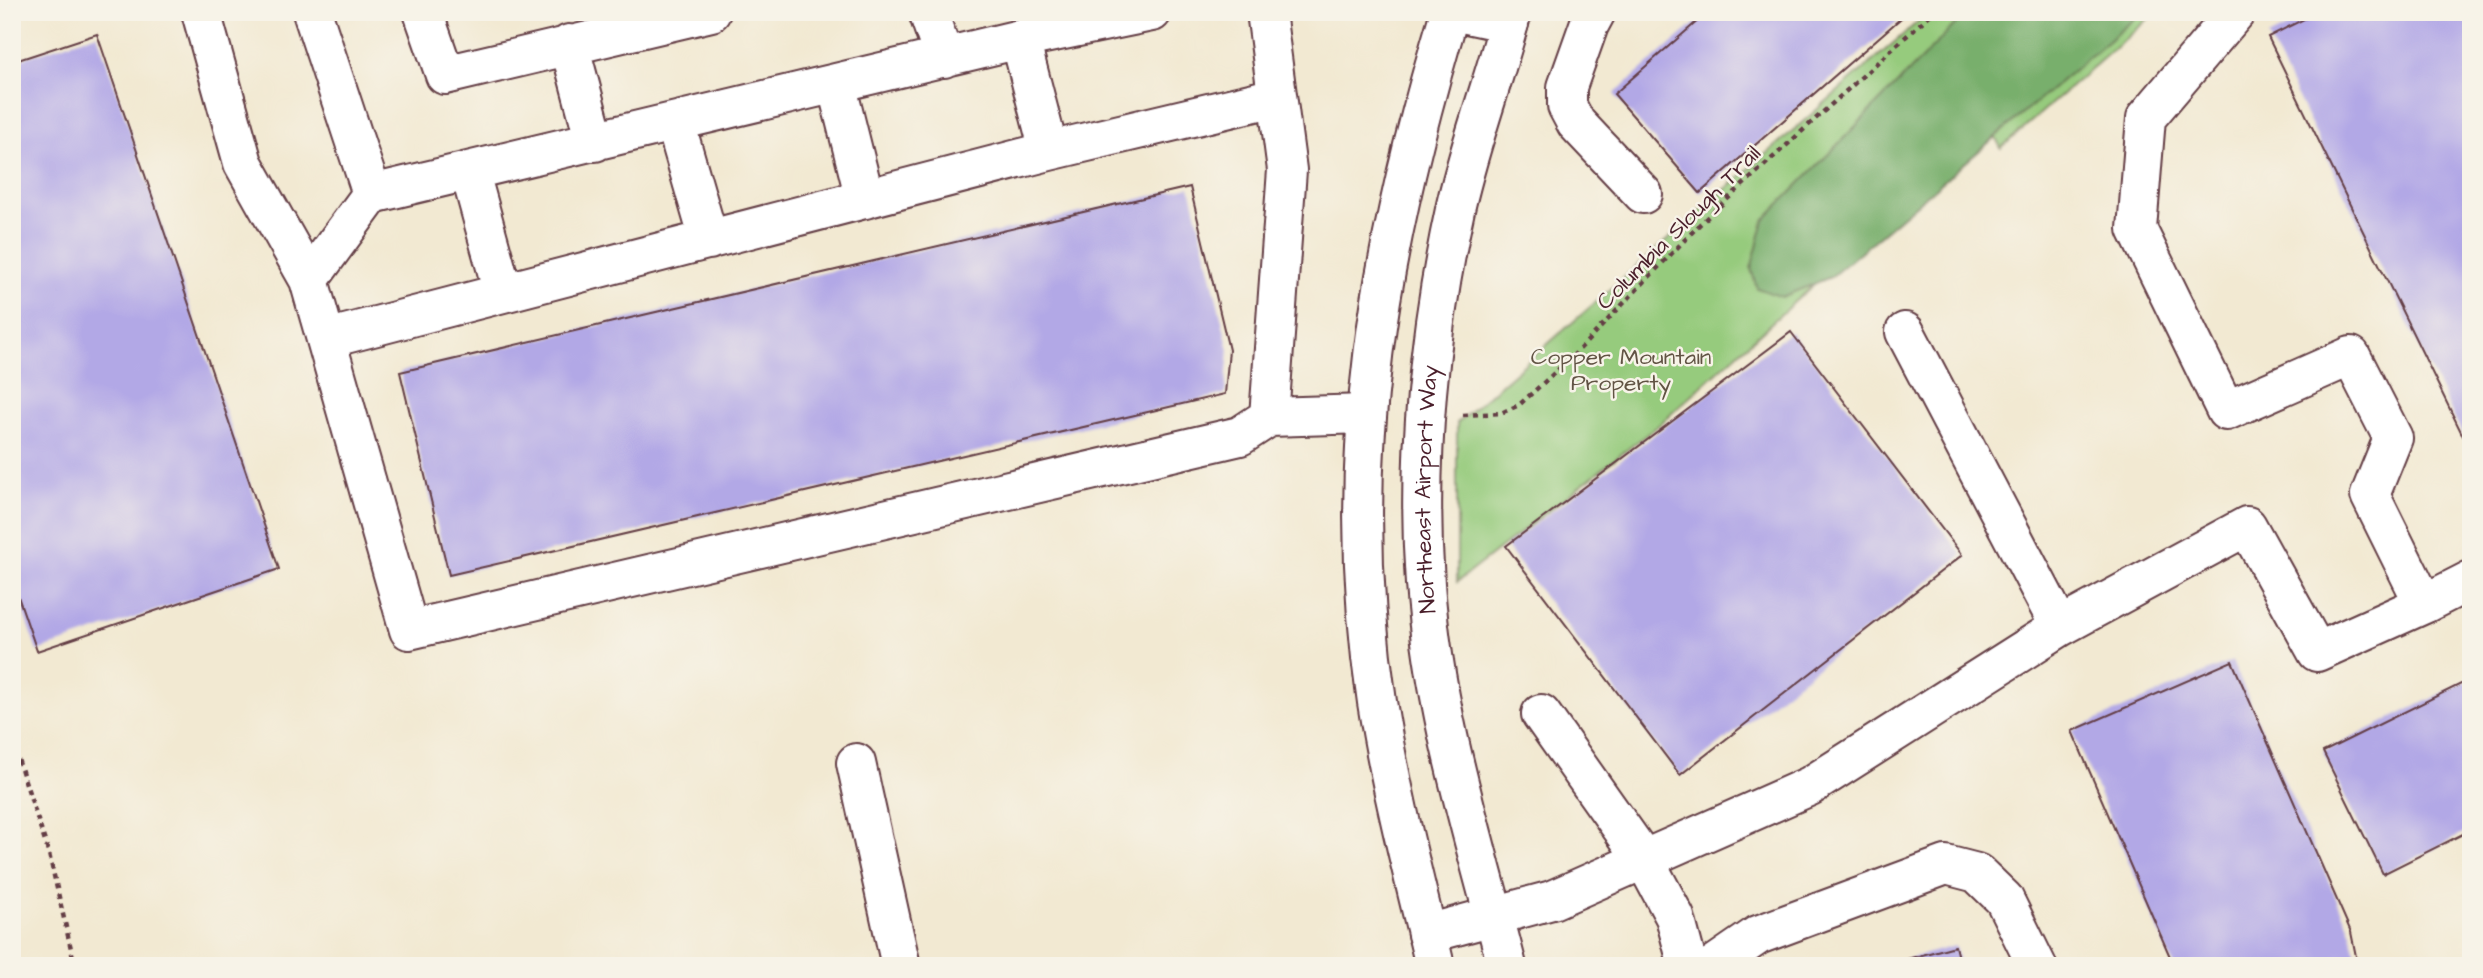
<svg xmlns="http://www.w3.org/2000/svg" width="2483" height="978" font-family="'Architects Daughter',sans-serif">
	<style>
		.green { fill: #96cb7d; stroke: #707554; stroke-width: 2 }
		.forest { fill: #78af6c; stroke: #61674c; stroke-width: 2 }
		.building { fill: #b2a8e6 }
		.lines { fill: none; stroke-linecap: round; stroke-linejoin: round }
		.minor-casing { stroke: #633d44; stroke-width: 42 }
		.major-casing { stroke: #633d44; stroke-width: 42 }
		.path { stroke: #633d44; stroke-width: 4.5; stroke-dasharray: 5 5; stroke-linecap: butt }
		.minor { stroke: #fff; stroke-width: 38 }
		.major { stroke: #fff; stroke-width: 38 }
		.labels { text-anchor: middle; stroke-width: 5; stroke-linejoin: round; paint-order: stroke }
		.street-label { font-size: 23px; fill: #4a1f2b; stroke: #f7f3e8 }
		.park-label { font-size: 23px; fill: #615344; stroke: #f7f3e8 }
	</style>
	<rect width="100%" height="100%" fill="#f7f3e8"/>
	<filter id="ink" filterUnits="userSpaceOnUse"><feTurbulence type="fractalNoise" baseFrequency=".0143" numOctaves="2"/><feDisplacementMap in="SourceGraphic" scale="14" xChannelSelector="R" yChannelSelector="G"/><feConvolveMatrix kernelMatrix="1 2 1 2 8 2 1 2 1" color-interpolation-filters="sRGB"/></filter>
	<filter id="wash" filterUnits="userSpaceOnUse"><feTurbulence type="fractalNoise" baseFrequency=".00686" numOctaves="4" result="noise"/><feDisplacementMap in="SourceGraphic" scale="28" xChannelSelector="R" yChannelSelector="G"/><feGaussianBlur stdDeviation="1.57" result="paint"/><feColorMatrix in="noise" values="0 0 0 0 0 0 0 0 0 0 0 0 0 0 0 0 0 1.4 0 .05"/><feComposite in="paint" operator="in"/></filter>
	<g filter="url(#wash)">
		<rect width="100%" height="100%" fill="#f2e9d2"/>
		<!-- green -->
		<path class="green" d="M 1929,12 L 2156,12 L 2001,148 L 1989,125 L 1660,424 L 1457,582 L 1457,423 Z"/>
		<!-- forest -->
		<path class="forest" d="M 1967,12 L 2142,12 L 1831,277 L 1782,297 L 1757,288 L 1751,269 L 1764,220 Z"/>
		<g id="blocks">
			<!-- building -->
			<path class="building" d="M 1708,12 L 1908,12 L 1700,193 L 1614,94 Z
				M 2318,12 L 2471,12 L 2471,432 L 2463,436 L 2268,37 Z
				M 97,34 L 279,569 L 37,651 L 12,579 L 12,62 Z
				M 1190,187 L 1229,350 L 1225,394 L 449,575 L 400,372 Z
				M 1791,332 L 1962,555 L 1680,775 L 1506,546 Z
				M 2232,661 L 2351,932 L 2358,966 L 2174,966 L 2072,731 Z
				M 2471,679 L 2471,830 L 2383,874 L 2323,752 Z
				M 1955,946 L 1960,966 L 1885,966 L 1885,965 Z"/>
		</g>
	</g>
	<g filter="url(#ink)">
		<use href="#blocks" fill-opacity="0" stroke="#633d44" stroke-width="2"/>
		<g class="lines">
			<defs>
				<path id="minor" d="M 201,12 L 243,163 L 309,280
					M 312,12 L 372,194 L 1020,39 L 1152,12
					M 423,12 L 445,75 L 711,12
					M 928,12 L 944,58
					M 1266,12 L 1287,170 L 1269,417
					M 1457,12 L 1509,23
					M 1596,12 L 1589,25 L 1567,87 L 1567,106 L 1576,123 L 1643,194
					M 2236,12 L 2146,118 L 2137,229 L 2226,411 L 2351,356 L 2393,438 L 2370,495 L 2424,604 L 2471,580
					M 1020,39 L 1049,151
					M 569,44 L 595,142
					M 836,83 L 865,199
					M 675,122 L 709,240
					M 470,173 L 503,293
					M 372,194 L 309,280 L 409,630 L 1240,436 L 1269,417 L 1366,414
					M 326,339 L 1049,151 L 1276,97
					M 2060,627 L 2247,526 L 2317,652 L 2424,604
					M 1541,714 L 1645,861 L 1675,917 L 1688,966
					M 856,763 L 901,966
					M 1427,934 L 1552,900 L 1810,786 L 2060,627 L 1905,332
					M 1713,966 L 1758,935 L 1946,865 L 1977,873 L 2004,899 L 2037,966"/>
				<g id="major">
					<path d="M 1435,966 C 1414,878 1391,791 1377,702 C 1340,459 1380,244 1450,12"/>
					<path id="s1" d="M 1507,966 C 1475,841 1434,713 1425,584 C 1416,459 1429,327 1456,205 C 1471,140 1495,77 1512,12"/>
				</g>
			</defs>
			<!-- minor casing -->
			<use href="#minor" class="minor-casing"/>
			<!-- major casing -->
			<use href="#major" class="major-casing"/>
			<!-- path -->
			<path class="path" d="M 1463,415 L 1501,413 L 1519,405 L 1573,356 L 1700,224 L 1933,12
				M 12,741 L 49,854 L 75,966"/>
			<!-- minor -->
			<use href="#minor" class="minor"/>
			<!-- major -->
			<use href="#major" class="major"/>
		</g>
	</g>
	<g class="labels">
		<!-- street labels -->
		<g class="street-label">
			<text transform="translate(1678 227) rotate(-45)" y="8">Columbia Slough Trail</text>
			<text dy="8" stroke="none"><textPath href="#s1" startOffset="486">Northeast Airport Way</textPath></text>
		</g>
		<!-- park labels -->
		<g class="park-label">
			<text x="1621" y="364">Copper Mountain<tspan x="1621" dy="26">Property</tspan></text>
		</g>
	</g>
	<!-- margin -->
	<rect width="2483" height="978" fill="none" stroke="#f7f3e8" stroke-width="42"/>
</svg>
